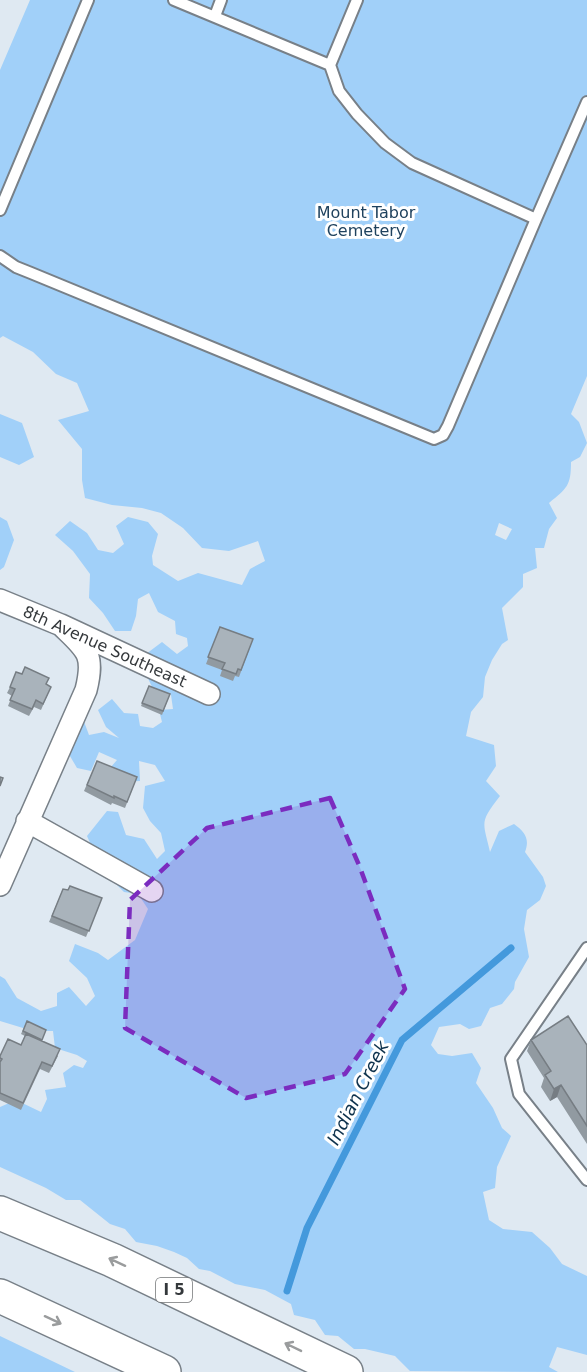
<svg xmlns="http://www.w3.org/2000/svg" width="587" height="1372" font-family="'DejaVu Sans',sans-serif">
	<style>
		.green { fill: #a1d0f9; fill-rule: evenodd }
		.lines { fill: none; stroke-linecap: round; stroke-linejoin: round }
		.stream { stroke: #4499dc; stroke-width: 7 }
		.lane-casing { stroke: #788088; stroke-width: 14 }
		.street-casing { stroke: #788088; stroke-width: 24 }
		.highway-casing { stroke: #788088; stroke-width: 36 }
		.lane { stroke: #fff; stroke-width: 10 }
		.street { stroke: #fff; stroke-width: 21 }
		.highway { stroke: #fff; stroke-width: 33 }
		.wall { fill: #919aa1 }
		.shaded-wall { fill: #767d83 }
		.building { fill: #a9b3bb; stroke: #767d83; stroke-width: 1.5 }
		.oneway { stroke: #9a9c9d }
		.marked { fill: #7b2cbf; fill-opacity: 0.2; stroke: #7b2cbf; stroke-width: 4.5; stroke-dasharray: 12 8; stroke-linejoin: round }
		.labels { text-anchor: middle; stroke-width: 6; stroke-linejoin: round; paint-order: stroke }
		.shield { fill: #fff; stroke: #717476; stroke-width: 1.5 }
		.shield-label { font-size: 15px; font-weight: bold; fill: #34383b }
		.park-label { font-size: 16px; fill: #1f425e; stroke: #fff }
		.street-label { font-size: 16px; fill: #34383b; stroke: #fff }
		.water-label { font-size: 18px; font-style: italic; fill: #0e324d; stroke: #fff }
	</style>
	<rect width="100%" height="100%" fill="#dfe9f2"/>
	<!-- green -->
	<path class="green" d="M 30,0 L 587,0 L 587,376 L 571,414 L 579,422 L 587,443 L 580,457 L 571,462 C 571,486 567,488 549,503 L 557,518 L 549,529 L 544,548 L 535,548 L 537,568 L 523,574 L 523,587 L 502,608 L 508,640 L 502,644 L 492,660 L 485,677 L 483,697 L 471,712 L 466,736 L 494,745 L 496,766 L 486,781 L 500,796 C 479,823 483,821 490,852 L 499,831 L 514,824 C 525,832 530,839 525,852 L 543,877 L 546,886 L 540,900 L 527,910 L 524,929 L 529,957 L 515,982 L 514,989 L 502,1004 L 490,1008 L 481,1026 L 469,1029 L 460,1024 L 439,1027 L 431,1045 L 438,1054 L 452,1056 L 472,1053 L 481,1068 L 476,1083 L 493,1108 L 502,1128 L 511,1136 L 497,1167 L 495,1188 L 483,1192 L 489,1220 L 503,1229 L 532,1232 L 550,1248 L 562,1264 L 587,1276 L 587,1355 L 557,1347 L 549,1367 L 558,1372 L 410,1371 L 395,1356 L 365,1349 L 354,1349 L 338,1336 L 325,1335 L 315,1320 L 294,1315 L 291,1304 L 265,1290 L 235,1284 L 210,1271 L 199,1269 L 187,1258 L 174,1252 L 157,1246 L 136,1242 L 125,1229 L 110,1224 L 80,1200 L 66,1200 L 46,1188 L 0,1167 L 0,1107 L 16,1100 L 41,1112 L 47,1099 L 45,1090 L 66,1087 L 63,1073 L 74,1065 L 83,1068 L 87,1061 L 77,1055 L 55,1048 L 53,1031 L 33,1031 L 0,1021 L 0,976 L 5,979 L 17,998 L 41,1011 L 57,1006 L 57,993 L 69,987 L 86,1006 L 95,996 L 87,978 L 69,961 L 75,944 L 98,953 L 108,960 L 135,940 L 148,909 L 138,894 L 124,892 L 115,883 L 116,858 L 97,865 L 95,854 L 87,836 L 107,811 L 118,812 L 126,835 L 144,839 L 157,859 L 165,851 L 161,833 L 150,821 L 143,808 L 145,786 L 165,781 L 155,765 L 139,761 L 140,781 L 121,782 L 110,768 L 117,760 L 99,752 L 91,771 L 77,768 L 57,734 L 83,719 L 89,735 L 104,732 L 119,738 L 106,727 L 98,710 L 112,699 L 124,713 L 138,714 L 140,726 L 153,728 L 162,722 L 159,710 L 173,709 L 171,695 L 152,687 L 145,672 L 146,654 L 162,642 L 177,654 L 188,646 L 187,638 L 176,634 L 175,621 L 158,612 L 149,593 L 138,599 L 136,616 L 131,631 L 115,631 L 103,613 L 89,598 L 90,574 L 73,551 L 55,535 L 70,521 L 87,533 L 98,550 L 113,553 L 124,544 L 116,526 L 128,517 L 148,522 L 158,534 L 152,556 L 153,565 L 178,581 L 198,573 L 242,585 L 250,569 L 265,561 L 258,541 L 229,551 L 202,548 L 183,528 L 161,513 L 142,508 L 112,505 L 85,498 L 82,480 L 82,449 L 58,420 L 89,411 L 77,383 L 56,374 L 33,352 L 3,336 L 0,338 L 0,70 ZM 499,523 L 512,529 L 506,540 L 495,535 Z
		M 0,414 L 22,423 L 34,457 L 19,465 L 0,457 Z
		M 0,517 L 7,521 L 14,540 L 4,567 L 0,570 Z
		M 0,1336 L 75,1372 L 0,1372 Z"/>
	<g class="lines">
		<!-- stream -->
		<path class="stream" d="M 287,1291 L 307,1228 L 402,1040 L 511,948"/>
		<defs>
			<path id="lane" d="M 174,0 L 330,65
				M 357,0 L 330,65 L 339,91 L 357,114 L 385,143 L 412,163 L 536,219 L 587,102
				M 215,16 L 221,0
				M 0,210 L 88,0
				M 0,256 L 16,267 L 31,273 L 434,439 L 443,435 L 448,426 L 536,219
				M 587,948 L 511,1059 L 519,1094 L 587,1180"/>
			<path id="street" d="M 0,600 L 61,625 L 209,694
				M 27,821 L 152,891
				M 0,885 L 86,690 C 95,654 87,650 61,625"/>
			<path id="highway" d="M 0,1213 L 112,1260 L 346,1372
				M 0,1296 L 164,1372"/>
		</defs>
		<!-- lane casing -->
		<use href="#lane" class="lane-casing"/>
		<!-- street casing -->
		<use href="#street" class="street-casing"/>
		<!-- highway casing -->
		<use href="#highway" class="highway-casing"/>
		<!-- lane -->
		<use href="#lane" class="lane"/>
		<!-- street -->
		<use href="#street" class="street"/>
		<!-- highway -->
		<use href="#highway" class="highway"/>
	</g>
	<!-- wall -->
	<path class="wall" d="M 220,627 L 253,639 L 239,677 L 235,676 L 233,681 L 220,676 L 222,670 L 206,664 Z
		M 46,685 L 48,694 L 41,710 L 34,707 L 29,716 L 8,706 L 12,696 L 7,693 L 10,687 Z
		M 149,686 L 170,694 L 162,715 L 141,706 Z
		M 97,761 L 137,777 L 125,808 L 112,803 L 111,805 L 84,791 Z
		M 63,889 L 102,898 L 86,937 L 49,922 Z
		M 27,1021 L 42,1041 L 58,1056 L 49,1073 L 40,1069 L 21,1110 L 0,1100 L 0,1056 L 21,1045 L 25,1036 L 21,1034 Z
		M 531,1040 L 587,1045 L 587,1144 L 557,1097 L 550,1101 L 541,1087 L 544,1078 L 527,1051 Z"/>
	<!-- shaded-wall -->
	<path class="shaded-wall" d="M 561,1085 L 557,1097 L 550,1101 L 554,1089 Z"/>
	<!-- building -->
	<path class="building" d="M 220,627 L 253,639 L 241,670 L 238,669 L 236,674 L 222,669 L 225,663 L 208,657 Z
		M 25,667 L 49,678 L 46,684 L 51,687 L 43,704 L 36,700 L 32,709 L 10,700 L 15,689 L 10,687 L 16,672 L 22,674 Z
		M 149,686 L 170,694 L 163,711 L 142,703 Z
		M 97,761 L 137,777 L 127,802 L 114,796 L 114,798 L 87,785 Z
		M 0,777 L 3,778 L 0,786 Z
		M 70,886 L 102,898 L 89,931 L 52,916 L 63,889 L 68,890 Z
		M 568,1016 L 587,1045 L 587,1126 L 561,1085 L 554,1089 L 545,1075 L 551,1071 L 531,1040 Z
		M 27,1021 L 46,1030 L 42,1040 L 23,1031 Z
		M 26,1034 L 60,1049 L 52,1066 L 42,1062 L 23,1103 L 0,1093 L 0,1062 L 2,1059 L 0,1058 L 0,1056 L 8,1039 L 21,1045 Z"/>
	<!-- one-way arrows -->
	<defs><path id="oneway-shaft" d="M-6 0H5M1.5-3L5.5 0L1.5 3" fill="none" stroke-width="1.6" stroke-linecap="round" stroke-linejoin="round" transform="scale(1.5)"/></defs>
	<g class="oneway">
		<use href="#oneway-shaft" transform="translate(117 1262) rotate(-155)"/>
		<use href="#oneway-shaft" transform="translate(53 1320) rotate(25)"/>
		<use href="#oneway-shaft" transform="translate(293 1347) rotate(-154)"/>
	</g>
	<!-- marked area -->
	<path class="marked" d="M 330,798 L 359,865 L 405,989 L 345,1074 L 246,1098 L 125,1028 L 130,900 L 207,828 Z"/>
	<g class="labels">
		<!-- shield labels -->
		<rect class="shield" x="156" y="1278" width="36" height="24" rx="4.5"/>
		<g class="shield-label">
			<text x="174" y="1295">I 5</text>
		</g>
		<!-- park labels -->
		<g class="park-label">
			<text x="366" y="218">Mount Tabor<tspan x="366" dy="18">Cemetery</tspan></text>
		</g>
		<!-- street labels -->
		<g class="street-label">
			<text transform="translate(105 646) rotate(24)" y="6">8th Avenue Southeast</text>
		</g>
		<!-- water labels -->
		<g class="water-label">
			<text transform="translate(358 1093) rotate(-63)" y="6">Indian Creek</text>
		</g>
	</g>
</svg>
